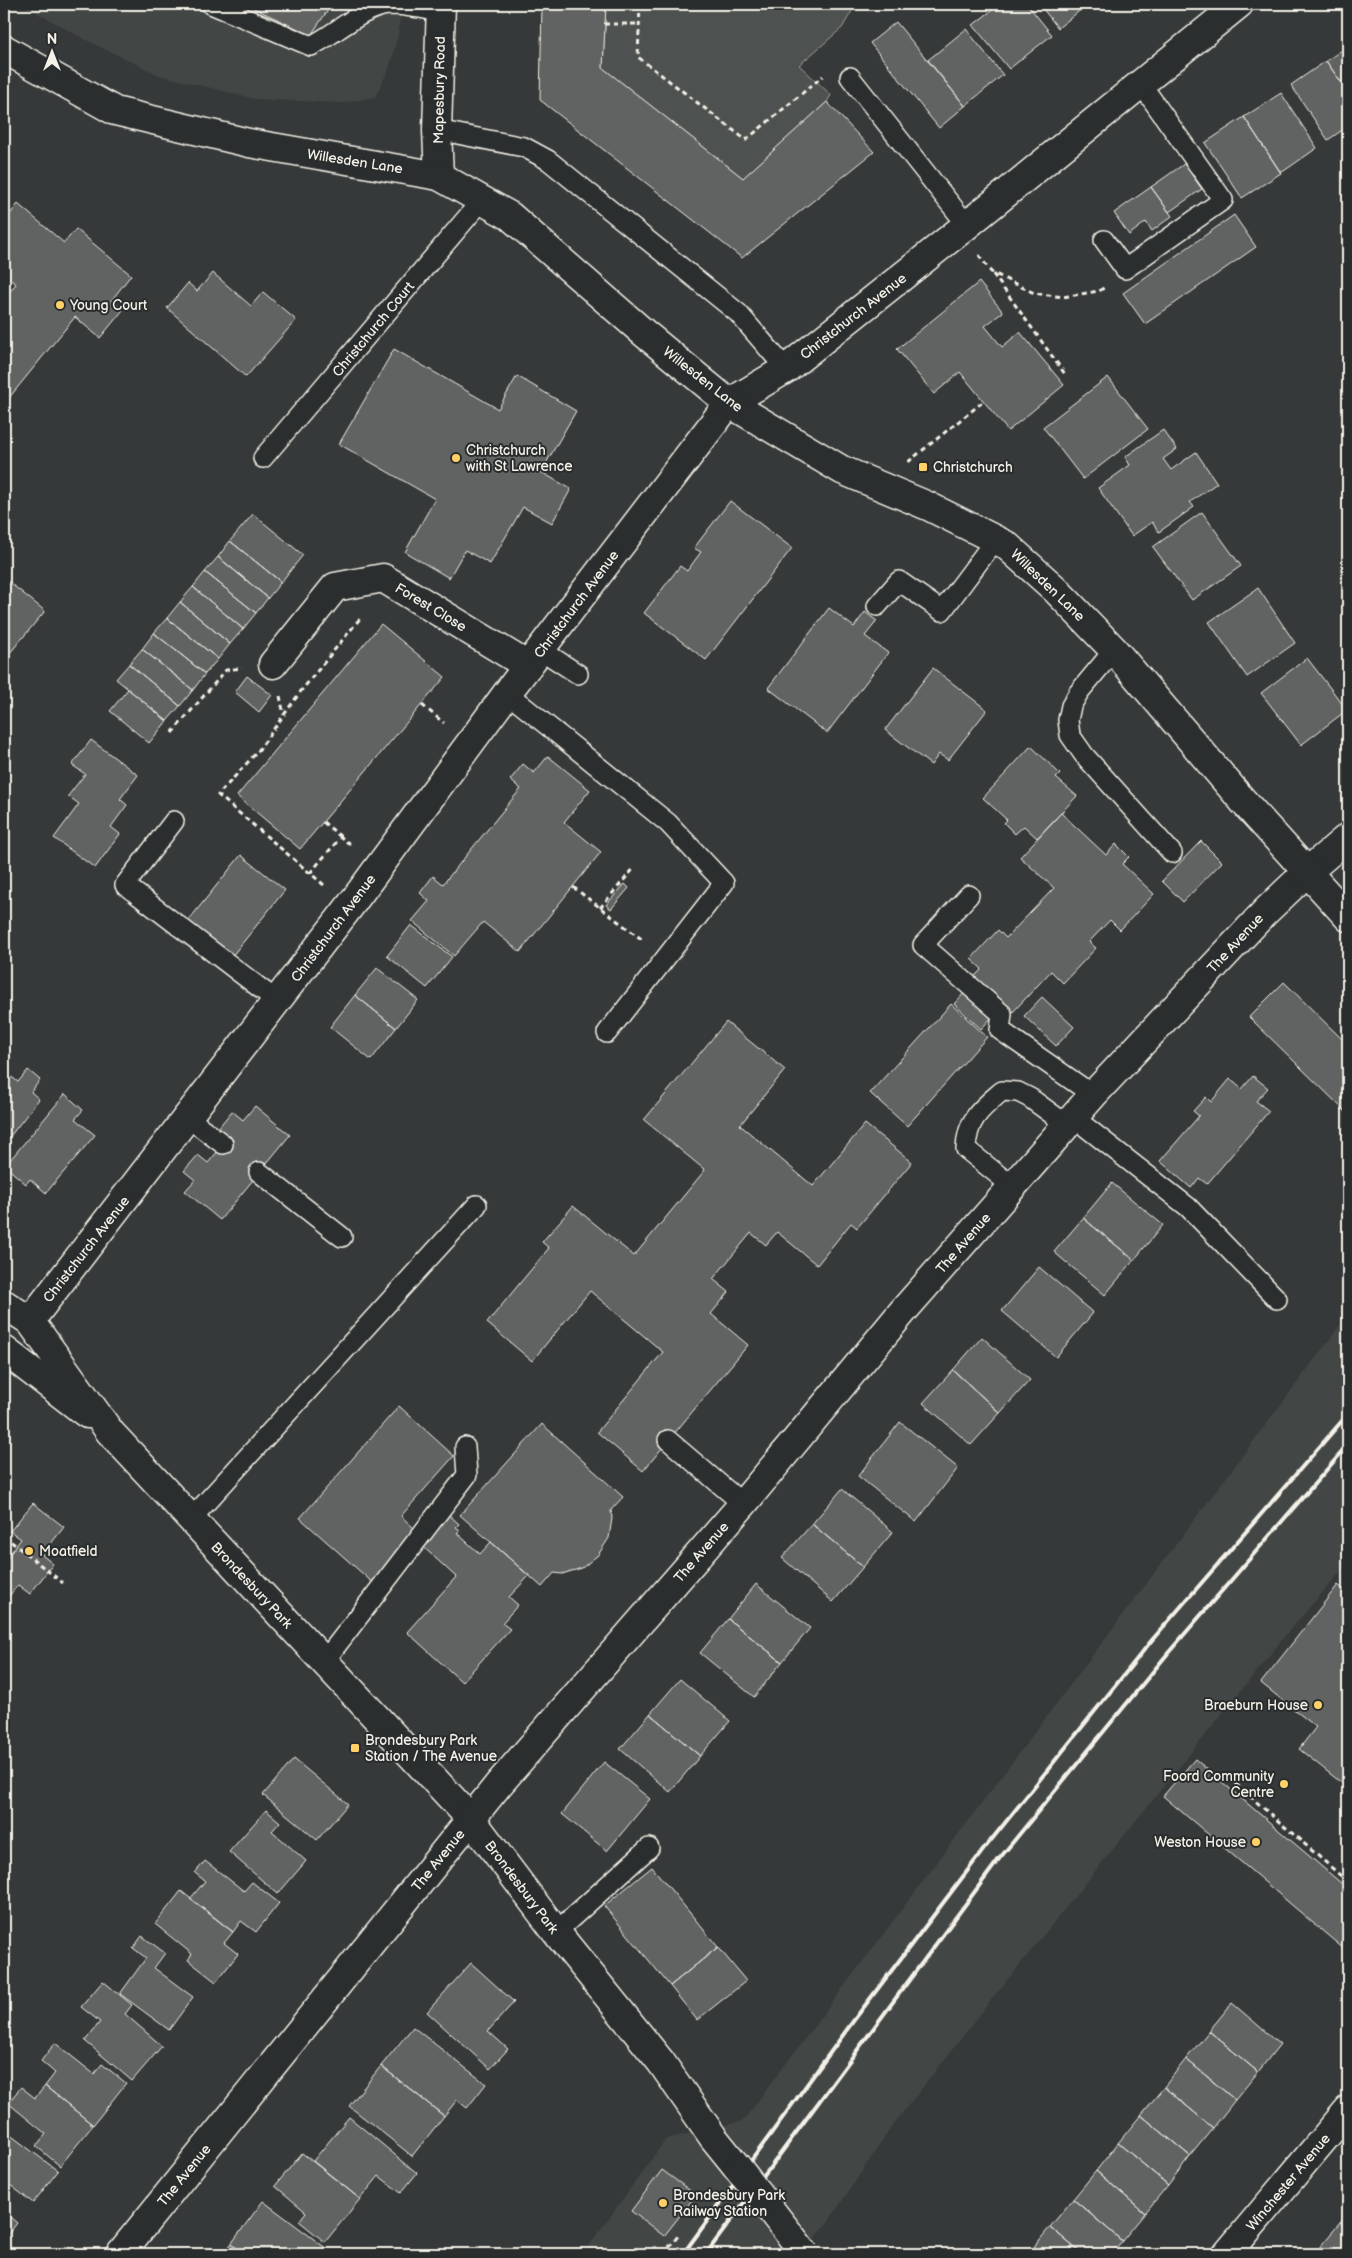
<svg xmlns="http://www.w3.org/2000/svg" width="1352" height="2258" font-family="'Balsamiq Sans',sans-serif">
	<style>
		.built { fill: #434645 }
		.green { fill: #4e514f; stroke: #a1a19c }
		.building { fill: #616362; stroke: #f4f1e8 }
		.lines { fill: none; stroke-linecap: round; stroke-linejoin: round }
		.service-casing { stroke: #f4f1e8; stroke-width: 22 }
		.minor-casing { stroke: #f4f1e8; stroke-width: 31 }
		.tertiary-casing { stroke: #f4f1e8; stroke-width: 31 }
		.primary-casing { stroke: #f4f1e8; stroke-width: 31 }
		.path { stroke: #f4f1e8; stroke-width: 3; stroke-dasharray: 5 4; stroke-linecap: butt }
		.service { stroke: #2a2d2e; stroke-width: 19 }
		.minor { stroke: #2a2d2e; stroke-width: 28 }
		.tertiary { stroke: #2a2d2e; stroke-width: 28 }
		.primary { stroke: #2a2d2e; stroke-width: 28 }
		.rail { stroke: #f4f1e8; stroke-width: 4 }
		.tertiary-bridge-casing { stroke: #f4f1e8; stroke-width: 31; stroke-linecap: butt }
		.tertiary-bridge { stroke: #2a2d2e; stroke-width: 28 }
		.poi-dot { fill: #ffd166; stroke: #2a2d2e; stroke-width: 2 }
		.labels { text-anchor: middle; stroke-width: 4; stroke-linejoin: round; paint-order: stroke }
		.street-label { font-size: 14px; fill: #f4f1e8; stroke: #2a2d2e }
		.poi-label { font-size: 14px; fill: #f4f1e8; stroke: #2a2d2e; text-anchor: start }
	</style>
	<rect width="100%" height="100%" fill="#363939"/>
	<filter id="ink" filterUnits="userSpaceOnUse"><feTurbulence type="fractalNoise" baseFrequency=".02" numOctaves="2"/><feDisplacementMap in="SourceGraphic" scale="10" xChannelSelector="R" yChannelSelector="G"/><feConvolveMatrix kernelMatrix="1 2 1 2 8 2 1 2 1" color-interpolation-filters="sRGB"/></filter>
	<g filter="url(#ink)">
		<!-- built -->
		<path class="built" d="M 21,4 L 400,4 L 399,31 L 389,69 L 375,97 L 342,103 L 255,99 L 159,75 L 84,39 Z
			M 1348,1315 L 1348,1563 L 1289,1631 L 992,1999 L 893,2125 L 828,2222 L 802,2254 L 583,2254 L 666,2139 L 743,2121 Z"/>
		<!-- green -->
		<path class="green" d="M 606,4 L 856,4 L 842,28 L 799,65 L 831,95 L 827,102 L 743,178 L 603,68 Z"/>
		<!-- building -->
		<path class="building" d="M 245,4 L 332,4 L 311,35 Z
			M 542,4 L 606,4 L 603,68 L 743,178 L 827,102 L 874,152 L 742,258 L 540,100 Z
			M 1000,4 L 1027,4 L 1052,35 L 1009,69 L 973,25 Z
			M 1039,4 L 1088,4 L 1058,28 Z
			M 896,22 L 965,106 L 939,128 L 870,43 Z
			M 966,29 L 1003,75 L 965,106 L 928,60 Z
			M 1348,46 L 1348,92 L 1326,61 Z
			M 1326,61 L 1348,92 L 1348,126 L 1328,140 L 1291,85 Z
			M 1281,93 L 1317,148 L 1281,173 L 1244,117 Z
			M 1244,117 L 1281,173 L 1242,198 L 1205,143 Z
			M 1184,164 L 1202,189 L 1169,212 L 1151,187 Z
			M 1151,187 L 1172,216 L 1152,231 L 1146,222 L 1129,235 L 1114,213 Z
			M 18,204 L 64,243 L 76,229 L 131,275 L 111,301 L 123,310 L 100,338 L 75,317 L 4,404 L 4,298 L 16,284 L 4,274 L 7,268 L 4,265 L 4,222 Z
			M 1234,215 L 1256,247 L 1145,324 L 1123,293 Z
			M 213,273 L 251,306 L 263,292 L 296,320 L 246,377 L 167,308 L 188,283 L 197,291 Z
			M 979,282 L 1003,312 L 985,326 L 1002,347 L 1020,332 L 1064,385 L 1008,431 L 960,372 L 934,394 L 897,349 Z
			M 394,349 L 498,409 L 517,376 L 576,411 L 541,472 L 571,489 L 552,523 L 523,507 L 490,564 L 465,550 L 449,578 L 405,552 L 435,499 L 339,444 Z
			M 1108,377 L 1148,429 L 1083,479 L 1043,427 Z
			M 1163,430 L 1177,449 L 1163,459 L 1171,470 L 1196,452 L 1217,483 L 1190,502 L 1194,507 L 1159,532 L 1152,522 L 1132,536 L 1098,488 L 1130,465 L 1125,457 Z
			M 730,501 L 792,548 L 706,660 L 644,613 L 680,566 L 687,571 L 701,552 L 694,548 Z
			M 1202,512 L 1241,566 L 1192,600 L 1153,547 Z
			M 253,514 L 303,555 L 281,582 L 230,541 Z
			M 230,541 L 281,582 L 268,598 L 218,557 Z
			M 218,557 L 268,598 L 256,613 L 205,572 Z
			M 205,572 L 256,613 L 243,629 L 193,587 Z
			M 4,578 L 45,611 L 4,660 Z
			M 193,587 L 243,629 L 230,644 L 180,602 Z
			M 1258,588 L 1295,643 L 1247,677 L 1209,622 Z
			M 180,602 L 230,644 L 218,659 L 167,618 Z
			M 829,608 L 854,627 L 865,612 L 877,621 L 865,636 L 888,653 L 827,733 L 768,688 Z
			M 167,618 L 218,659 L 205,674 L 154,633 Z
			M 381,624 L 445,677 L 300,849 L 237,796 Z
			M 154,633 L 205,674 L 193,690 L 142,649 Z
			M 142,649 L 193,690 L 180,706 L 129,664 Z
			M 1307,658 L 1347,710 L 1301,745 L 1261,693 Z
			M 129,664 L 180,706 L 167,721 L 116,679 Z
			M 933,668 L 987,710 L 948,760 L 939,754 L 931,765 L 885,730 Z
			M 247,676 L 272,695 L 259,712 L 235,692 Z
			M 128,689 L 167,721 L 149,743 L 110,711 Z
			M 91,740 L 138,775 L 120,799 L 127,805 L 111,827 L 120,834 L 95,868 L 54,838 L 79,804 L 68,796 L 85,774 L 72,765 Z
			M 1031,746 L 1060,774 L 1056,778 L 1077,796 L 1037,838 L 1024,826 L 1015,834 L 1004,823 L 1007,820 L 983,798 Z
			M 548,756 L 590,790 L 564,822 L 601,852 L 520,952 L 483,922 L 454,956 L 412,921 L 429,901 L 420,893 L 433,876 L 443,884 L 514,797 L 521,789 L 510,780 L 523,764 L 534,773 Z
			M 1061,813 L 1106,855 L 1116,844 L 1129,857 L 1122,864 L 1154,894 L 1120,930 L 1110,920 L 1089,942 L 1096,948 L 1063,983 L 1051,971 L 1012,1013 L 974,977 L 982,969 L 971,959 L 998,930 L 1006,938 L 1054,888 L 1020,857 Z
			M 1201,841 L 1222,862 L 1183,902 L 1162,881 Z
			M 241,855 L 285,890 L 232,956 L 188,921 Z
			M 625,884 L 629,888 L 611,909 L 606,905 Z
			M 411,925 L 452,957 L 427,988 L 387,956 Z
			M 377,968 L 418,1000 L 396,1028 L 355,995 Z
			M 1284,982 L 1348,1045 L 1348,1114 L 1249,1017 Z
			M 968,989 L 994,1015 L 981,1029 L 954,1004 Z
			M 355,995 L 396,1028 L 371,1060 L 330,1027 Z
			M 1042,997 L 1074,1027 L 1056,1046 L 1024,1016 Z
			M 951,1004 L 987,1037 L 907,1126 L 870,1093 Z
			M 726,1022 L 785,1070 L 740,1125 L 813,1186 L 865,1124 L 912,1162 L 857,1228 L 851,1223 L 817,1265 L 777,1232 L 766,1245 L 751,1233 L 713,1279 L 729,1292 L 711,1314 L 748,1345 L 643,1471 L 597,1432 L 663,1352 L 590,1291 L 532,1361 L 487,1323 L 549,1248 L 542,1242 L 573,1206 L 634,1256 L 705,1170 L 644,1120 Z
			M 28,1070 L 40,1080 L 31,1092 L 39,1099 L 4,1144 L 4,1071 L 18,1082 Z
			M 1253,1076 L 1268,1088 L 1256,1101 L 1269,1111 L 1207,1184 L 1199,1178 L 1191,1188 L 1160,1161 L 1199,1116 L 1193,1111 L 1206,1097 L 1211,1102 L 1230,1079 L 1242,1089 Z
			M 65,1094 L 83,1110 L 75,1119 L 95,1135 L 46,1193 L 30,1179 L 26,1184 L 5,1166 Z
			M 255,1106 L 290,1135 L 220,1220 L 185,1191 L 195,1180 L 184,1171 L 198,1155 L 208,1163 L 230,1137 L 218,1128 L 232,1111 L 243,1120 Z
			M 1112,1183 L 1163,1225 L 1134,1260 L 1083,1218 Z
			M 1083,1218 L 1134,1260 L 1105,1295 L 1054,1252 Z
			M 1039,1267 L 1093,1313 L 1056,1357 L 1002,1311 Z
			M 982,1337 L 1030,1380 L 1000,1413 L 953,1370 Z
			M 953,1370 L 1000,1413 L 971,1445 L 923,1403 Z
			M 399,1406 L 454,1456 L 401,1516 L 417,1531 L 372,1582 L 300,1518 Z
			M 900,1422 L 958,1468 L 916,1522 L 858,1476 Z
			M 542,1424 L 623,1497 L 611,1510 L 612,1518 L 609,1538 L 598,1555 L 582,1568 L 562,1574 L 554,1573 L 542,1587 L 460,1515 Z
			M 842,1489 L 893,1532 L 863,1567 L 812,1524 Z
			M 33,1503 L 64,1527 L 42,1555 L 53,1564 L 30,1594 L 18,1585 L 4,1602 L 4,1562 L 21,1539 L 10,1531 Z
			M 446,1512 L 459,1524 L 456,1527 L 460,1530 L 457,1533 L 480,1554 L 491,1542 L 529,1576 L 509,1597 L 518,1605 L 502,1623 L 510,1629 L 462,1682 L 407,1632 L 456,1577 L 419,1543 Z
			M 812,1524 L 863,1567 L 833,1602 L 782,1558 Z
			M 756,1584 L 810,1628 L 782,1662 L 728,1619 Z
			M 1338,1585 L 1348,1593 L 1348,1788 L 1299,1749 L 1316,1727 L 1261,1683 Z
			M 728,1619 L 782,1662 L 754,1697 L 700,1653 Z
			M 680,1679 L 730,1721 L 700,1756 L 650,1714 Z
			M 650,1714 L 700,1756 L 670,1792 L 620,1749 Z
			M 294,1759 L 348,1804 L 317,1840 L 263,1795 Z
			M 1195,1759 L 1348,1889 L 1348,1946 L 1345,1950 L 1163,1796 Z
			M 604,1762 L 650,1799 L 607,1851 L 562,1814 Z
			M 266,1810 L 280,1822 L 272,1831 L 306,1861 L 278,1894 L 229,1852 Z
			M 205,1861 L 244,1891 L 252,1882 L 279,1903 L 256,1932 L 241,1921 L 233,1932 L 190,1899 L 205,1881 L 195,1873 Z
			M 652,1867 L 718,1947 L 670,1986 L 604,1906 Z
			M 181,1891 L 233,1932 L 224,1943 L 238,1954 L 216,1982 L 188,1960 L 192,1954 L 155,1924 Z
			M 142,1936 L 165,1953 L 154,1968 L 193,1997 L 169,2030 L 120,1994 L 146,1958 L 133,1948 Z
			M 718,1947 L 746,1981 L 697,2020 L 670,1986 Z
			M 471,1963 L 514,2002 L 488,2031 L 508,2049 L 490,2069 L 427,2012 Z
			M 103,1981 L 132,2005 L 125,2014 L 162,2046 L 132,2081 L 85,2041 L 100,2022 L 81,2007 Z
			M 1232,2003 L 1280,2044 L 1258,2072 L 1209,2031 Z
			M 413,2027 L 486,2084 L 467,2108 L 457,2100 L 444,2116 L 381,2066 Z
			M 1209,2031 L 1258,2072 L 1235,2100 L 1186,2059 Z
			M 55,2043 L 94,2074 L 102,2064 L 126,2083 L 93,2125 L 45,2086 L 55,2073 L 41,2061 Z
			M 1186,2059 L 1235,2100 L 1213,2128 L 1164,2087 Z
			M 381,2066 L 444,2116 L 412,2156 L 349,2106 Z
			M 45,2086 L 93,2125 L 60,2166 L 36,2146 L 46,2134 L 8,2103 L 21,2087 L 35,2098 Z
			M 1164,2087 L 1213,2128 L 1190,2156 L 1141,2115 Z
			M 1141,2115 L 1190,2156 L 1168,2185 L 1118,2143 Z
			M 349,2117 L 417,2173 L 401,2193 L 379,2176 L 360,2199 L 313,2161 Z
			M 9,2134 L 58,2171 L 33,2203 L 4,2180 L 4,2140 Z
			M 1118,2143 L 1168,2185 L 1145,2213 L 1096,2171 Z
			M 302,2153 L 360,2199 L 325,2242 L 299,2221 L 306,2212 L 275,2186 Z
			M 662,2170 L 696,2195 L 664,2236 L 631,2211 Z
			M 1096,2171 L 1145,2213 L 1122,2241 L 1073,2199 Z
			M 1073,2199 L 1122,2241 L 1111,2254 L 1082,2254 L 1050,2227 Z
			M 263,2201 L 327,2249 L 323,2254 L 245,2254 L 231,2244 Z
			M 4,2212 L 17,2223 L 4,2240 Z
			M 1348,2213 L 1348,2230 L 1340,2223 Z
			M 1340,2223 L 1348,2230 L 1348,2254 L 1324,2254 L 1318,2249 Z
			M 1050,2227 L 1082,2254 L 1028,2254 Z
			M 231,2244 L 245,2254 L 224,2254 Z"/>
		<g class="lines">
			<defs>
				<path id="service" d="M 211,4 L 311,46 C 334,35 364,6 390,5 C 407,5 425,9 441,12
					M 850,77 L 967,225
					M 437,130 L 524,147 L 548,160 L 738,313 L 786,369
					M 1104,240 L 1125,269 L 1223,200 L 1141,84
					M 263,458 L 482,200
					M 877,606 L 899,581 L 942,611 L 995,540
					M 541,650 L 578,674
					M 1114,650 L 1079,692 L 1071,706 L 1068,720 L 1070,735 L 1084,755 L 1172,853
					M 507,693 L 668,823 L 724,883 L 607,1033
					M 174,821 L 125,885 L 277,1001
					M 969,895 L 923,945 L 1002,1014 L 1000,1030 L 1093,1095
					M 187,1117 L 223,1144
					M 1073,1117 L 1188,1207 L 1277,1299
					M 259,1172 L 342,1237
					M 1012,1186 L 966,1149 C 967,1119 981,1109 1002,1091 L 1018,1092 L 1030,1098 L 1067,1125
					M 668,1440 L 743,1504
					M 191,1519 L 477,1205
					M 323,1663 L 467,1475 L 465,1447
					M 556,1932 L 649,1848"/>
				<path id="minor" d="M 439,176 L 437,130 L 441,4
					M 273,664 L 335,587 L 383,578 L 528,666
					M 4,1304 L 30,1321 L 110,1432 L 471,1819
					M 30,1321 L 350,906 L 507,693 L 729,403 L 786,369 L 967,225 L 1239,4
					M 4,1350 L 87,1414"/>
				<path id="tertiary" d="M 471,1819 L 556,1932 L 661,2062 L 713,2137 L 738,2168
					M 120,2254 L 499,1784 L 743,1504 L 904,1310 L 1093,1095 L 1265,912 L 1307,872 L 1348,837
					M 1227,2254 L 1348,2110"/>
				<path id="primary" d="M 4,49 L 115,111 L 249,143 L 439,176 L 510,216 L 644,333 L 729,403 L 842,470 L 928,506 L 1006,545 L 1055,589 L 1114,650 L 1243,801 L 1348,917"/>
			</defs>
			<!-- service casing -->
			<use href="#service" class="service-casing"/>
			<!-- minor casing -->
			<use href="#minor" class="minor-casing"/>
			<!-- tertiary casing -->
			<use href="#tertiary" class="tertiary-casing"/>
			<!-- primary casing -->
			<use href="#primary" class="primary-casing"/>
			<!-- path -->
			<path class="path" d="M 640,4 L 638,57 L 746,140 L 823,76
				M 604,24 L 639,24
				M 979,255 L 991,272 L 1034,293 L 1063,297 L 1099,291 L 1105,287
				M 993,274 L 1065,374
				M 908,462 L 984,401
				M 280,696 L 284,715
				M 422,705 L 444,723
				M 172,733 L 226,670 L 242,668
				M 323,822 L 341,837
				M 310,873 L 341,837 L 352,846
				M 324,885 L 218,795 L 258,751 L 301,691 L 362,616
				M 573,887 L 644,941
				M 600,908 L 635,867
				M 4,1536 L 63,1583
				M 1229,1778 L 1348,1882
				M 663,2254 L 679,2235"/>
			<!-- service -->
			<use href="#service" class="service"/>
			<!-- minor -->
			<use href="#minor" class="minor"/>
			<!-- tertiary -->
			<use href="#tertiary" class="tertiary"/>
			<!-- primary -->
			<use href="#primary" class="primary"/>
			<!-- rail -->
			<path class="rail" d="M 683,2254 L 854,2020 L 984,1849 L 1152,1640 L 1348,1414
				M 706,2254 L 999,1859 L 1169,1652 L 1348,1445"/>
			<defs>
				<path id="tertiary-bridge" d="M 738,2168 L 805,2254"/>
			</defs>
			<!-- tertiary-bridge casing -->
			<use href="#tertiary-bridge" class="tertiary-bridge-casing"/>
			<!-- tertiary-bridge -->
			<use href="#tertiary-bridge" class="tertiary-bridge"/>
		</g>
	</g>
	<!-- markers -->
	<g class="poi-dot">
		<circle cx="60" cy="305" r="5"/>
		<circle cx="456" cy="458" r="5"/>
		<rect x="918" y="462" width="10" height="10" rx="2.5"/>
		<circle cx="29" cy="1551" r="5"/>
		<circle cx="1318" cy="1705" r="5"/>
		<rect x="350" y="1743" width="10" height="10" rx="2.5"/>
		<circle cx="1284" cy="1784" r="5"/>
		<circle cx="1256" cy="1842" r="5"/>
		<circle cx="663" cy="2203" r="5"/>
	</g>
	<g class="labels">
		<!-- street labels -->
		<g class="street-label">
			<text transform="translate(439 90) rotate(-89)" y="5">Mapesbury Road</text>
			<text transform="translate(355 161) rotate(9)" y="5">Willesden Lane</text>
			<text transform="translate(853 316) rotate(-38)" y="5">Christchurch Avenue</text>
			<text transform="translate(373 329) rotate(-50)" y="5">Christchurch Court</text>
			<text transform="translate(703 379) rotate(38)" y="5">Willesden Lane</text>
			<text transform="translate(1048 585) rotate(44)" y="5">Willesden Lane</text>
			<text transform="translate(576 604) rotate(-53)" y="5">Christchurch Avenue</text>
			<text transform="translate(431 607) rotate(31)" y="5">Forest Close</text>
			<text transform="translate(333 928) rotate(-53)" y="5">Christchurch Avenue</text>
			<text transform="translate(1235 943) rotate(-47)" y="5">The Avenue</text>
			<text transform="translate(963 1243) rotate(-49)" y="5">The Avenue</text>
			<text transform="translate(86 1249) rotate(-52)" y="5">Christchurch Avenue</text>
			<text transform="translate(701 1552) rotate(-49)" y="5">The Avenue</text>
			<text transform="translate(252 1585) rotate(47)" y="5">Brondesbury Park</text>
			<text transform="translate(438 1860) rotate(-51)" y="5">The Avenue</text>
			<text transform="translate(522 1887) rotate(53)" y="5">Brondesbury Park</text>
			<text transform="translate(184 2175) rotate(-51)" y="5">The Avenue</text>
			<text transform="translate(1288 2182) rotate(-50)" y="5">Winchester Avenue</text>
		</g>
		<!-- poi labels -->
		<g class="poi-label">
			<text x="70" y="310">Young Court</text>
			<text x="466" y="455">Christchurch<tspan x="466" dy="16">with St Lawrence</tspan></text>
			<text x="933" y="472">Christchurch</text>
			<text x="39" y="1556">Moatfield</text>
			<text x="1308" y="1710" text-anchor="end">Braeburn House</text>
			<text x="365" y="1745">Brondesbury Park<tspan x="365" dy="16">Station / The Avenue</tspan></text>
			<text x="1274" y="1781" text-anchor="end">Foord Community<tspan x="1274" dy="16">Centre</tspan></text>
			<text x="1246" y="1847" text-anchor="end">Weston House</text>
			<text x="673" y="2200">Brondesbury Park<tspan x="673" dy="16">Railway Station</tspan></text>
		</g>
	</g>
	<!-- margin -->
	<rect width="1352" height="2258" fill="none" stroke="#2a2d2e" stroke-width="20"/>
	<rect x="10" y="10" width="1332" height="2238" fill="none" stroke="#f4f1e8" stroke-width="2" filter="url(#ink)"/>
	<!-- north arrow -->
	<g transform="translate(52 52)" stroke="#2a2d2e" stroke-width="4" paint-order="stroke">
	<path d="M0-4L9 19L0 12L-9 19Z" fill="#f4f1e8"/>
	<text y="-8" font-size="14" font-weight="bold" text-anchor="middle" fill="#f4f1e8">N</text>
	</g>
</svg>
